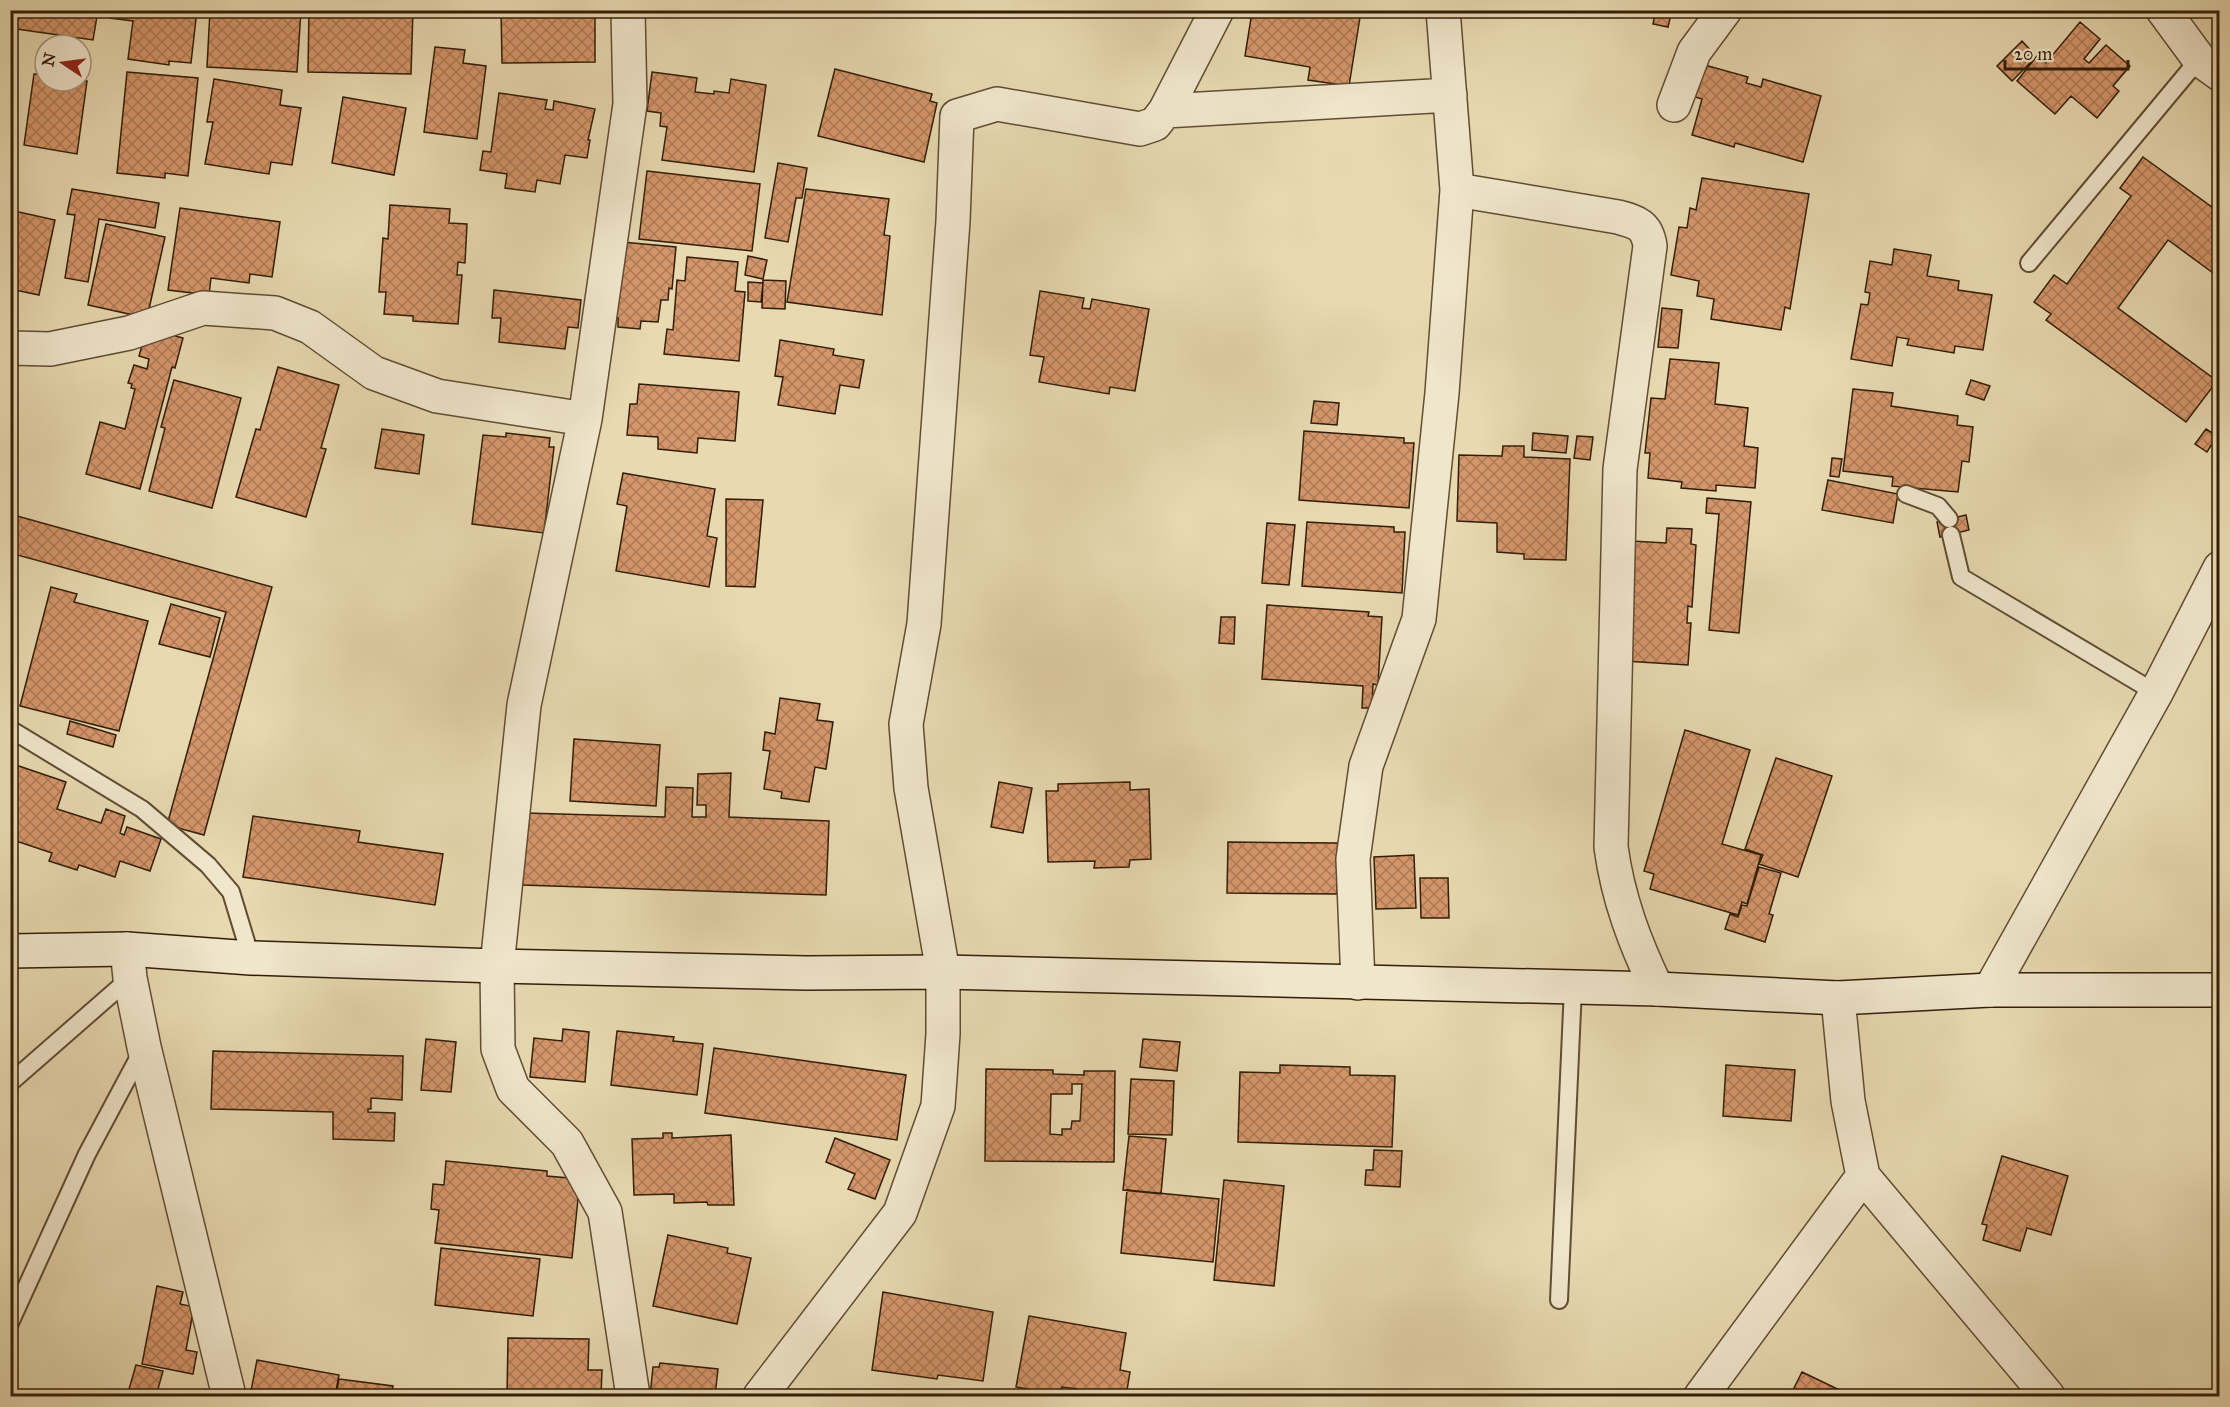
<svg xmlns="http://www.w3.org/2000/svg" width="2230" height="1407" font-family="'IM FELL Great Primer',serif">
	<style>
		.building { fill: url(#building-cross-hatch); stroke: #321e07; stroke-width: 1.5; fill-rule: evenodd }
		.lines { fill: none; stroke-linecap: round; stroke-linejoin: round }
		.lane-casing { stroke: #604d32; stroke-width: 20 }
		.street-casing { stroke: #604d32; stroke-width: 36 }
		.secondary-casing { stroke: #321e07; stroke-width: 36 }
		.lane { stroke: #f0e6cc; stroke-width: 16 }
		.street { stroke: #f0e6cc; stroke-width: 33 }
		.secondary { stroke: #f0e6cc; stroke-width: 33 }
	</style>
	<defs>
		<pattern id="building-cross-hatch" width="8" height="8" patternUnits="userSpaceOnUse" patternTransform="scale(1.5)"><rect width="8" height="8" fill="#d5966b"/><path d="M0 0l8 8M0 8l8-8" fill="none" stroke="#ad7a56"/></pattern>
	</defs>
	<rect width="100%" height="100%" fill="#e8d9b1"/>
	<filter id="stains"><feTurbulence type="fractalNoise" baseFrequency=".00333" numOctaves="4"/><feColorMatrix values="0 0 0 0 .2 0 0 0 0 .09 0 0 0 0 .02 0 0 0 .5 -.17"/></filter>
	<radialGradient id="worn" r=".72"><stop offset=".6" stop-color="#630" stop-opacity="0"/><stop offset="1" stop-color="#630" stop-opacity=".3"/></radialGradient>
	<!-- building -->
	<path class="building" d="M 10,10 L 98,10 L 93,40 L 10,28 Z
		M 111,10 L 197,10 L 191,63 L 169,61 L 169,65 L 128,59 L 133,21 L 110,18 Z
		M 210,10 L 301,10 L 297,72 L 207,67 Z
		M 309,10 L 413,10 L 411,74 L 308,72 Z
		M 501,10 L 595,10 L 595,62 L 502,63 Z
		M 1239,10 L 1387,10 L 1387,15 L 1361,11 L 1349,86 L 1308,80 L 1310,67 L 1245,56 L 1251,18 L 1238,15 Z
		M 1656,10 L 1671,14 L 1668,27 L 1653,24 Z
		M 2080,22 L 2100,39 L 2084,59 L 2089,63 L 2106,45 L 2130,66 L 2113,86 L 2119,91 L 2097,118 L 2071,96 L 2055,114 L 2017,81 L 2037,56 L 2046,63 Z
		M 2022,41 L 2032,52 L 2026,57 L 2031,62 L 2012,81 L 1997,66 Z
		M 435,47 L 465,50 L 463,63 L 486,66 L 477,139 L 424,132 Z
		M 1701,64 L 1748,77 L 1746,83 L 1761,87 L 1763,79 L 1821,96 L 1803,162 L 1735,143 L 1734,147 L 1692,135 L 1702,99 L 1692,96 Z
		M 835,69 L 932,94 L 930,101 L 937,103 L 924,162 L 818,136 Z
		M 127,72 L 198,78 L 188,176 L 165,173 L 165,178 L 117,173 Z
		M 652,72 L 697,78 L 695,92 L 714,94 L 714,91 L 729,93 L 731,79 L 766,85 L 754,172 L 662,160 L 667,127 L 660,126 L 661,113 L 647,111 Z
		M 34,74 L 45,75 L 45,81 L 87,81 L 77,154 L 24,145 Z
		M 214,79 L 282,90 L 280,105 L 301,108 L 292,165 L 271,162 L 269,174 L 205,164 L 213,122 L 207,122 Z
		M 499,93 L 547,100 L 545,109 L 553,110 L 554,101 L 595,109 L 588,140 L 590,140 L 587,158 L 565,155 L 560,184 L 537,180 L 535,192 L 505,188 L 507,174 L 480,170 L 483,151 L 491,152 Z
		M 343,97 L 406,108 L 394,175 L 332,163 Z
		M 2143,157 L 2220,213 L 2220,278 L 2168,240 L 2118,308 L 2217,381 L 2186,422 L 2046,320 L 2051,314 L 2034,302 L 2054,275 L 2067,284 L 2131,196 L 2120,188 Z
		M 778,163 L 807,168 L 802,198 L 796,198 L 788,242 L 765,238 Z
		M 647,171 L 760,184 L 752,251 L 639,239 Z
		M 1702,178 L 1809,194 L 1790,309 L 1785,307 L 1781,330 L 1711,319 L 1714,299 L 1697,296 L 1699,281 L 1671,275 L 1679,227 L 1687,228 L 1690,208 L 1696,210 Z
		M 72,189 L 159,203 L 155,228 L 99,219 L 88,282 L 65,278 L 75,215 L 67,214 Z
		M 806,189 L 889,199 L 884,235 L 890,236 L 882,315 L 787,302 Z
		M 390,205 L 450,209 L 449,223 L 467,224 L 465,263 L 458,262 L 457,275 L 462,275 L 458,324 L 413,321 L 413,316 L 384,314 L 386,292 L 379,292 L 383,238 L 388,239 Z
		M 180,208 L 280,222 L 272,277 L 250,274 L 249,283 L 211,278 L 209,295 L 168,290 Z
		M 10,210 L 55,220 L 39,295 L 10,289 Z
		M 106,224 L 165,237 L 147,318 L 88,305 Z
		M 622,242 L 676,247 L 672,289 L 669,288 L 668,300 L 661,300 L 658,322 L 641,321 L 640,329 L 618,327 L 618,318 L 615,317 Z
		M 1894,249 L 1931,255 L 1927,276 L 1959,281 L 1958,290 L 1992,295 L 1983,350 L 1955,346 L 1954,353 L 1907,345 L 1909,339 L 1897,337 L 1892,366 L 1851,359 L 1861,304 L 1868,305 L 1870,293 L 1865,292 L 1870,261 L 1892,265 Z
		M 748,256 L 767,260 L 763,279 L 745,275 Z
		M 687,257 L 738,262 L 735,291 L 745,292 L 739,361 L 664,354 L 667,329 L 673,330 L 677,280 L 685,281 Z
		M 763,280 L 786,281 L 785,309 L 762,308 Z
		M 748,282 L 763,283 L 761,302 L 748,301 Z
		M 494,290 L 581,300 L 578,328 L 568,327 L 565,349 L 499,342 L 501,318 L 492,318 Z
		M 1040,291 L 1084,298 L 1082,308 L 1090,309 L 1092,299 L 1149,309 L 1135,391 L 1110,387 L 1109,394 L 1039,382 L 1044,357 L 1030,355 Z
		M 1662,308 L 1682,310 L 1678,348 L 1658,347 Z
		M 147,328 L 183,338 L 175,368 L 172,367 L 140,489 L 86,474 L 100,422 L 125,429 L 135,389 L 131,388 L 132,384 L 128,383 L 134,365 L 147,369 L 149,359 L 139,356 Z
		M 780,340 L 834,349 L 833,355 L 864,360 L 859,388 L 840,385 L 835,414 L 778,405 L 783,377 L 775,376 Z
		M 1670,359 L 1719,363 L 1715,404 L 1748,408 L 1744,446 L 1758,448 L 1755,488 L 1716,485 L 1716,491 L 1681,488 L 1682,482 L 1648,478 L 1650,453 L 1645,453 L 1651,398 L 1665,399 Z
		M 278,367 L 339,385 L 321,448 L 326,449 L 306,517 L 236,497 L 256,429 L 260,430 Z
		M 174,380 L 241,398 L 212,508 L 149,491 L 165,428 L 161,427 Z
		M 1971,380 L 1990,386 L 1984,400 L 1966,394 Z
		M 639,384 L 739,392 L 735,441 L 698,438 L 697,453 L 658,449 L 658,437 L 627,435 L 630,404 L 637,404 Z
		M 1853,389 L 1893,393 L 1891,406 L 1958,416 L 1957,425 L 1973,427 L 1969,462 L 1962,461 L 1958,492 L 1892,486 L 1893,477 L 1843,471 Z
		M 1314,401 L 1339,403 L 1337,425 L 1311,423 Z
		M 382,429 L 424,435 L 419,474 L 375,468 Z
		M 2206,429 L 2217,436 L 2207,452 L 2195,444 Z
		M 1304,431 L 1404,438 L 1404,443 L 1414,443 L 1409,508 L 1299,500 Z
		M 506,433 L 550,438 L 549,447 L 554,447 L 544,533 L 472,524 L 483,435 L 506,437 Z
		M 1533,433 L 1568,436 L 1566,453 L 1532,450 Z
		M 1577,436 L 1593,437 L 1590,460 L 1574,458 Z
		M 1503,446 L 1524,446 L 1524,457 L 1570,459 L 1566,560 L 1524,559 L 1524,554 L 1497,552 L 1497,523 L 1457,521 L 1459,455 L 1502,456 Z
		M 1832,458 L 1842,459 L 1839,477 L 1830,476 Z
		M 623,473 L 715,489 L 707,536 L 717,538 L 709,587 L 616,571 L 627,506 L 617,504 Z
		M 1828,480 L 1898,494 L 1893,523 L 1822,510 Z
		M 1707,498 L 1751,502 L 1739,633 L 1709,630 L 1719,514 L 1706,513 Z
		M 726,499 L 763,500 L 755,587 L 726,586 Z
		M 10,514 L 272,587 L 204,835 L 167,825 L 226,612 L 10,553 Z
		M 1966,515 L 1969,530 L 1940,537 L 1937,522 Z
		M 1307,522 L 1394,527 L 1394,532 L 1405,532 L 1402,593 L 1302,586 Z
		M 1267,523 L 1295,525 L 1289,585 L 1262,583 Z
		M 1667,528 L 1692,529 L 1691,544 L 1696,545 L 1692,607 L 1688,606 L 1687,623 L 1691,623 L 1688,665 L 1624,661 L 1632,541 L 1666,543 Z
		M 51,587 L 77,594 L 74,602 L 148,621 L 119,731 L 20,706 Z
		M 171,604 L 220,618 L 210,657 L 159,644 Z
		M 1267,605 L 1369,612 L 1368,616 L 1382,617 L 1378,685 L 1373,684 L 1372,708 L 1362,708 L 1363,686 L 1262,679 Z
		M 1221,617 L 1235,617 L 1234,644 L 1219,643 Z
		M 780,698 L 820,704 L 817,720 L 833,722 L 826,769 L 815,767 L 809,802 L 781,798 L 782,792 L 764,789 L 770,751 L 763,750 L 765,732 L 775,734 Z
		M 70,721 L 116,735 L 113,747 L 67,734 Z
		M 1685,730 L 1750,750 L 1722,844 L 1761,855 L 1747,904 L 1742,902 L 1738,915 L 1650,889 L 1654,874 L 1644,871 Z
		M 574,739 L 660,745 L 656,806 L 570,801 Z
		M 1776,758 L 1832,776 L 1798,877 L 1759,864 L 1763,855 L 1745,849 Z
		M 10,763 L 66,782 L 57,809 L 101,823 L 106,809 L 125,816 L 120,833 L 124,835 L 127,827 L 161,839 L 150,871 L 120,861 L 115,877 L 79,865 L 77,870 L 49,861 L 52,853 L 10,839 Z
		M 731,773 L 729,817 L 829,821 L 826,895 L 522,885 L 525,813 L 665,817 L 666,787 L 693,788 L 692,817 L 706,817 L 706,805 L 697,805 L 698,774 Z
		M 999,782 L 1032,788 L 1023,833 L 991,827 Z
		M 1130,782 L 1130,790 L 1149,789 L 1151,859 L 1130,860 L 1129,867 L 1094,868 L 1095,861 L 1048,862 L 1046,791 L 1058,791 L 1058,784 Z
		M 253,816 L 360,831 L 358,842 L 443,854 L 435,905 L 243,877 Z
		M 1228,842 L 1338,843 L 1337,894 L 1227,893 Z
		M 1414,855 L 1416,908 L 1376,909 L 1374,857 Z
		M 1759,867 L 1781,873 L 1769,914 L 1773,915 L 1765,942 L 1725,929 L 1730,914 L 1738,917 L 1742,905 L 1747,906 Z
		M 1420,878 L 1448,878 L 1449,918 L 1421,918 Z
		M 563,1029 L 589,1032 L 585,1082 L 530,1077 L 534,1038 L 562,1041 Z
		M 617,1031 L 674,1037 L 673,1041 L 703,1044 L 697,1095 L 611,1085 Z
		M 426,1039 L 456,1042 L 451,1092 L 421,1090 Z
		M 1143,1039 L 1180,1042 L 1177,1071 L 1140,1067 Z
		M 714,1048 L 906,1075 L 897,1140 L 705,1113 Z
		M 213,1051 L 403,1056 L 402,1100 L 371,1098 L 371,1109 L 368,1109 L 368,1112 L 395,1113 L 394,1141 L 333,1139 L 333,1112 L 211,1109 Z
		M 1280,1065 L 1350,1067 L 1350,1075 L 1395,1076 L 1392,1147 L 1238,1142 L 1240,1072 L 1280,1073 Z
		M 1726,1065 L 1795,1070 L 1791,1121 L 1723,1116 Z
		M 986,1069 L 1053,1070 L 1053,1074 L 1084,1075 L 1084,1071 L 1115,1071 L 1114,1162 L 985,1161 ZM 1072,1084 L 1082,1084 L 1080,1121 L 1072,1121 L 1071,1129 L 1062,1129 L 1062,1135 L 1050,1134 L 1051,1094 L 1072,1094 Z
		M 1131,1079 L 1174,1081 L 1172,1135 L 1128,1134 Z
		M 663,1133 L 672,1133 L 672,1138 L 731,1135 L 734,1205 L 708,1205 L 707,1202 L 674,1203 L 674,1194 L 634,1195 L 632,1139 L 663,1138 Z
		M 1129,1136 L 1166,1139 L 1161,1194 L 1123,1190 Z
		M 835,1138 L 890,1160 L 875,1199 L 848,1189 L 855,1174 L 826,1162 Z
		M 1374,1150 L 1402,1151 L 1400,1187 L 1365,1185 L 1366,1170 L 1373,1170 Z
		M 2002,1156 L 2068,1176 L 2051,1235 L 2027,1228 L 2020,1251 L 1983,1240 L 1987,1225 L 1982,1224 Z
		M 446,1161 L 547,1171 L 547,1176 L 580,1179 L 572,1258 L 435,1243 L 439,1210 L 431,1209 L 433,1184 L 444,1185 Z
		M 1224,1180 L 1284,1186 L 1274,1286 L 1214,1280 Z
		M 1127,1190 L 1219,1199 L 1213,1262 L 1121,1253 Z
		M 668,1235 L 728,1248 L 727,1253 L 751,1258 L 737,1324 L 653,1306 Z
		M 441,1248 L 540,1259 L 533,1316 L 435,1305 Z
		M 157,1286 L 183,1292 L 180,1304 L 194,1307 L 186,1350 L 197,1352 L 193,1374 L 142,1364 Z
		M 883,1292 L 993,1312 L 983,1381 L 938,1375 L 937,1379 L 872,1370 Z
		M 1029,1316 L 1126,1333 L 1120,1370 L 1130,1372 L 1126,1396 L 1076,1396 L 1077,1389 L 1062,1387 L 1061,1395 L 1016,1387 Z
		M 508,1338 L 589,1339 L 588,1370 L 602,1370 L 601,1396 L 507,1396 Z
		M 257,1360 L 339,1375 L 335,1396 L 250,1396 Z
		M 660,1363 L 718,1369 L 715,1396 L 650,1396 L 653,1367 L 659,1367 Z
		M 136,1365 L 163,1371 L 156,1396 L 127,1396 Z
		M 1802,1372 L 1852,1396 L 1790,1396 Z
		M 339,1379 L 393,1386 L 391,1396 L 336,1396 Z"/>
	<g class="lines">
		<defs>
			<path id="lane" d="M 2029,263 L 2199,59
				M 1906,494 L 1938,506 L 1949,519
				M 1951,535 L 1961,577 L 2156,693
				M 10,729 L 142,809 L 208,865 L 231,892 L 251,958
				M 10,1083 L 130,978
				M 1559,1300 L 1573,988
				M 10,1323 L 87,1154 L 142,1051"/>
			<path id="street" d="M 628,10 L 630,104 L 585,419 L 524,705 L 497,966 L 498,1049 L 513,1089 L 567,1143 L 605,1212 L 633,1396
				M 2163,10 L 2199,59 L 2220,74
				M 1674,105 L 1694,52 L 1725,10
				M 1165,111 L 1450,95
				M 1457,190 L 1618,217 C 1637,222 1647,225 1650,246 L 1620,469 L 1611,847 C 1618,899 1635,943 1657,989
				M 10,348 L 50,349 L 129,333 L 203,308 L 275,313 L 310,327 L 374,373 L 437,396 L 585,419
				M 127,949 L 130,978 L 144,1047 L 229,1396
				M 1358,983 L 1353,859 L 1366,766 L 1419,619 L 1442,393 L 1457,190 L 1443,10
				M 1990,990 L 2156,693 L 2220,568
				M 1838,998 L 1848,1101 L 1863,1176 L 2048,1396
				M 760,1396 L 900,1213 L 938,1106 L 943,1034 L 943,972 L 911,788 L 906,724 L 924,624 L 953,221 L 957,116 L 997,104 L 1140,129 L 1155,124 L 1165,111 L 1217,10
				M 1701,1396 L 1863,1176"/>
			<path id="secondary" d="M 10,951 L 127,949 L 251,958 L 497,966 L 806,973 L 943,972 L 1657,989 L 1838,998 L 1990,990 L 2220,990"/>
		</defs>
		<!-- lane casing -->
		<use href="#lane" class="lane-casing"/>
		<!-- street casing -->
		<use href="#street" class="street-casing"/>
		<!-- secondary casing -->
		<use href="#secondary" class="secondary-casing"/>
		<!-- lane -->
		<use href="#lane" class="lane"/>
		<!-- street -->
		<use href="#street" class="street"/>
		<!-- secondary -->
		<use href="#secondary" class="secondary"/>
	</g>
	<!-- margin -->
	<rect width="2230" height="1407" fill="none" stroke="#e8d9b1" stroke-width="36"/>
	<rect x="12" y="12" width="2206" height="1383" fill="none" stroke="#321e07" stroke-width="3"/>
	<rect x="18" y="18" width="2194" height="1371" fill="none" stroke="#321e07" stroke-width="1.5"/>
	<!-- north arrow -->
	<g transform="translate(63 63) rotate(283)"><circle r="28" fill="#f0e6cc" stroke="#a4967d" stroke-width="1.5"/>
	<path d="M0-4.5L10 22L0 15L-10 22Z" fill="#8f2418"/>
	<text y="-9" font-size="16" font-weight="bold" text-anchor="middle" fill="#321e07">N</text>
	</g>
	<!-- scale -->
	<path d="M2005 60v9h123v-9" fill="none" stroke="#321e07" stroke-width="3"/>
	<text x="2014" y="60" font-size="18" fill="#321e07" stroke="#f0e6cc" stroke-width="4.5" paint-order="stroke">20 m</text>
	<rect width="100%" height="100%" filter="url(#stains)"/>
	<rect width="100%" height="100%" fill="url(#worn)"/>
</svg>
